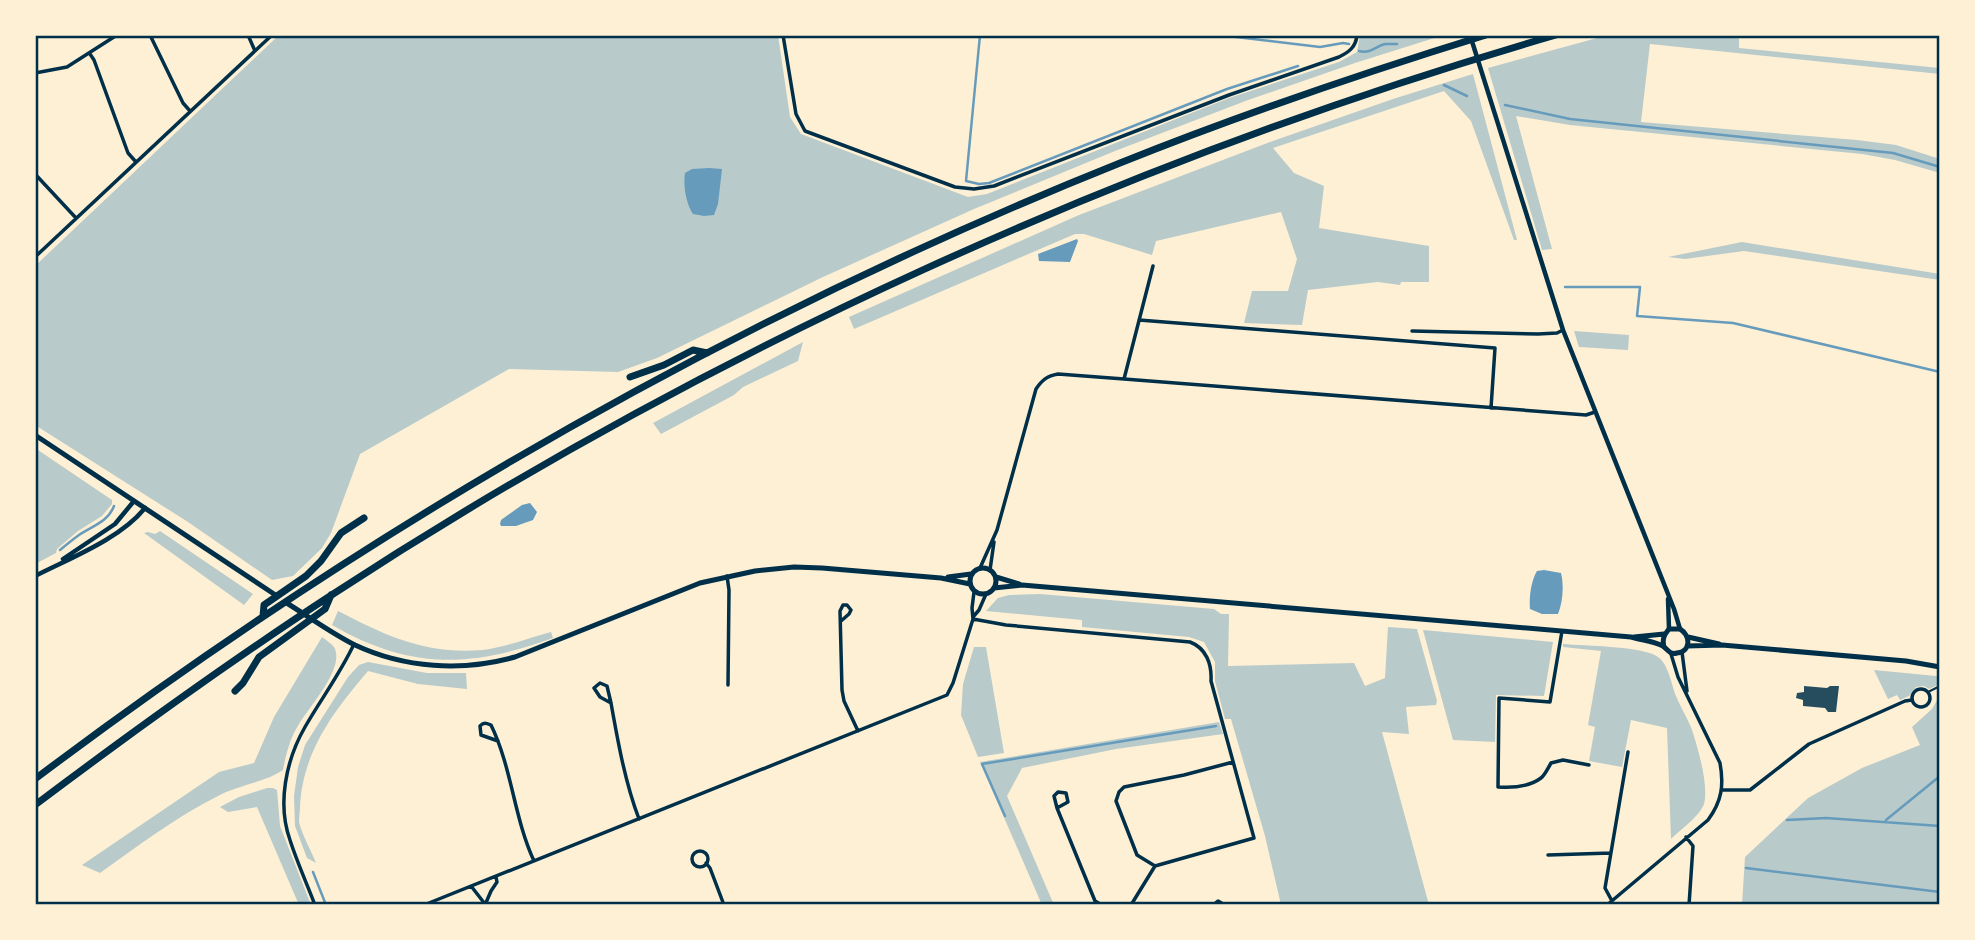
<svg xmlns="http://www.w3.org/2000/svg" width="1975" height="940" font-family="'Noto Sans',sans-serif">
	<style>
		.green { fill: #b9caca }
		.water { fill: #669bbc }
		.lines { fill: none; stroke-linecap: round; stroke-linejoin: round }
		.stream { stroke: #669bbc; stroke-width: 2.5 }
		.building { fill: #264d5e }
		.path { stroke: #003049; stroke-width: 2 }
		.minor { stroke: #003049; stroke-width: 3.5 }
		.tertiary { stroke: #003049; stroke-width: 4.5 }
		.secondary { stroke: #003049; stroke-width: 5 }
		.motorway { stroke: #003049; stroke-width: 7 }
		.neatline { fill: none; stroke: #003049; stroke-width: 2.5 }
	</style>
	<rect width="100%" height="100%" fill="#fdf0d5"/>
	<!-- green -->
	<path class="green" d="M 279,35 L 778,35 L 790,117 L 801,134 L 968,197 L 987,194 L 1229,98 L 1339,62 L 1357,52 L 1360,35 L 1444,35 L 1355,63 L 1248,100 L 1115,151 L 974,209 L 823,277 L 657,358 L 618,372 L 509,369 L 360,454 L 331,533 L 322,548 L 293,576 L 272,580 L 188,522 L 35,425 L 35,266 Z
		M 1608,35 L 1739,35 L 1739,48 L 1940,68 L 1940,74 L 1650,44 L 1641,122 L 1857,140 L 1896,145 L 1940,159 L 1940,173 L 1895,160 L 1862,154 L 1570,125 L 1516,116 L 1552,249 L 1542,250 L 1488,68 Z
		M 1473,74 L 1517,240 L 1514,240 L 1471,121 L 1444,91 L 1273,148 L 1294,173 L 1324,186 L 1319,228 L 1429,246 L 1429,282 L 1401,282 L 1400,285 L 1378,282 L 1308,290 L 1302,325 L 1244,323 L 1252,291 L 1288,291 L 1297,259 L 1281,212 L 1156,241 L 1152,255 L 1084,234 L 1075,234 L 854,329 L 849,317 L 1079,215 L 1270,142 L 1393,99 Z
		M 1742,242 L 1940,274 L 1940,280 L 1744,251 L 1685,259 L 1668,257 Z
		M 1574,331 L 1629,335 L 1628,350 L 1579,347 Z
		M 803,342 L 798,361 L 743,387 L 734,395 L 661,434 L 653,423 Z
		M 35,448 L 112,500 L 112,504 L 102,516 L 78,531 L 57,549 L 56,553 L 35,564 Z
		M 160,531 L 253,594 L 244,605 L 144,533 L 148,532 L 155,534 Z
		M 1040,594 L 1214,609 L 1221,614 L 1229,614 L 1228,666 L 1354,663 L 1365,686 L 1385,678 L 1388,627 L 1417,629 L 1437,701 L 1436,705 L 1406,707 L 1409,734 L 1382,732 L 1429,905 L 1281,905 L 1265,836 L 1231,719 L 1225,719 L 1215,681 L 1215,662 L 1204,642 L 1189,637 L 1082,627 L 1082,620 L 986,611 L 998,598 L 1009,595 Z
		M 338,611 C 386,636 427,655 483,650 C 506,647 529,638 551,632 L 553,638 C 471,668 410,670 332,625 Z
		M 1423,630 L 1553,642 L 1544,696 L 1496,695 L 1495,742 L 1453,740 Z
		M 322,637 C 326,640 331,643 334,647 C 346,667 309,707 299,724 C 290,738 286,754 283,770 C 266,782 238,785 218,796 C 176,817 138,846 100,873 L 82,865 L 219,772 L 254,763 L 274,717 Z
		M 1563,644 C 1585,646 1643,646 1658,657 C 1669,665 1671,684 1676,696 C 1681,708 1688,719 1692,730 C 1698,748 1709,786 1704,804 C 1700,816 1679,831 1671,839 L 1667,728 L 1631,720 L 1622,767 L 1589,761 L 1595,727 L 1588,725 L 1601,651 L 1563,647 Z
		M 974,647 L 986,647 L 1004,753 L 978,757 L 961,715 L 963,684 Z
		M 368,662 L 427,673 L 466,673 L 467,689 L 418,684 L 368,671 C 334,711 303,751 300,806 C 300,811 299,817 299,822 C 302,835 311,850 316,863 L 307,858 L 295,826 L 294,796 L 298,767 L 305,745 L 348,677 L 359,665 Z
		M 1874,670 L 1936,676 L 1940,678 L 1940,684 L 1929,689 L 1924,686 L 1916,687 L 1909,696 L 1900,700 L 1897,695 L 1888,699 Z
		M 1940,695 L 1940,905 L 1742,905 L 1745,857 L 1808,798 L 1862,768 L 1920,745 L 1912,727 L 1932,709 Z
		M 1219,722 L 1223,734 L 1116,749 L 1022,768 L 1007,796 L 1054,905 L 1042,905 L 980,762 Z
		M 267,788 L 273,788 L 277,790 L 280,826 L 311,905 L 299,905 L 257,807 L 228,812 L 220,807 L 239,797 Z"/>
	<!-- water -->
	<path class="water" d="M 709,168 L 722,169 L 718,204 L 714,215 L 704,216 L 693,214 C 686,203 683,186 685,173 L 692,169 Z
		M 1077,239 L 1078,241 L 1070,262 L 1039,261 L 1038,254 Z
		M 530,503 L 537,512 L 533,520 L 516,526 L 501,526 L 500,524 L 501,520 L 522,505 Z
		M 1544,570 L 1561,573 C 1564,585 1563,602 1558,614 L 1542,614 L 1530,609 C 1529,597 1531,581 1537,571 Z"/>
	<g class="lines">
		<!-- stream -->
		<path class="stream" d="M 980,35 L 966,181 L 979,184 L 989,183 L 1227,89 L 1298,66
			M 1219,35 L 1320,47 L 1343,43 L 1349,44
			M 1359,51 C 1371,54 1374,47 1385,44 C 1386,44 1396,44 1397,44
			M 1444,85 L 1467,96
			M 1505,105 L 1570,119 L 1893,153 L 1940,167
			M 1565,287 L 1640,287 L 1637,316 L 1733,323 L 1940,372
			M 60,550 C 66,545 72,540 79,535 C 92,526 108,522 114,506
			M 1005,816 L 982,764 L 1216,726
			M 1787,820 L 1826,818 L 1940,826
			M 1886,820 L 1940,776
			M 1746,868 L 1940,892
			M 313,872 L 326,905"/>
	</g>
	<!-- building -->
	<path class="building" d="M 1804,686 L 1827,688 L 1830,686 L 1839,686 L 1836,712 L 1828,712 L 1825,708 L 1803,706 L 1803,700 L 1796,698 L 1797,693 L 1804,692 Z"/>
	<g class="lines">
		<!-- path -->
		<path class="path" d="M 1928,692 L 1940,686"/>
		<!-- minor -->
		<path class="minor" d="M 150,35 L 183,103 L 190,111
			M 248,35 L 255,51
			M 783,35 L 796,114 L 805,131 L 955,187 L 974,189 L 994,186 L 1229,95 L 1339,57 C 1349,52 1356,47 1357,35
			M 90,54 L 94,60 L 128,153 L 136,162
			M 35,73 L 67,67 L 117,35
			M 35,174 L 76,218
			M 35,257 L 272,35
			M 1139,320 L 1495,348 L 1491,408
			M 1412,331 L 1538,334 L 1557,333 L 1563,330
			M 1124,379 L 1153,266
			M 980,568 L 997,530 L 1036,389 C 1042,380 1047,376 1058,374 L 1124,379 L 1586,415 L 1595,412
			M 990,570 L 994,542
			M 727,576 L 729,590 L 728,685
			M 973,617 L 979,610 L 986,594
			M 973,619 L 1006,625 L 1190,642 C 1206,648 1212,664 1211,681 L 1254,838 L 1155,866 L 1131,905
			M 841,621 L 849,614 L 851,610 L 847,605 L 843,605 L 840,611 L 842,690 L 844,701 L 858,731
			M 1562,631 L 1550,702 L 1499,698 L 1498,787 C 1512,788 1529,787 1541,778 C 1545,775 1548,768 1551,763 L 1563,760 L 1589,765
			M 1682,652 L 1687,691
			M1912 698a9 9 0 1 1 18 0a9 9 0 1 1-18 0Z
			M 611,703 L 600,697 L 594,688 L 600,683 L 607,686 L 611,703 C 618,742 625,782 639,819
			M 498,741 L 481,735 L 480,726 C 484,722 486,723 491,725 C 512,768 514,818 534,861
			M 1722,790 L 1750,790 L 1809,744 L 1905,701 L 1912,700
			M 1057,808 L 1068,802 L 1066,793 L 1058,792 L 1054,796 L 1057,808 L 1095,901 L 1102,905
			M 1686,837 L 1693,846 L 1689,905
			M692 859a8 8 0 1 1 16 0a8 8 0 1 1-16 0Z
			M 1548,855 L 1611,853
			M 706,863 L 710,868 L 724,905
			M 1155,866 L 1137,855 L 1116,801 L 1119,792 L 1124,787 L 1184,775 L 1233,762
			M 471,886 L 485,904
			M 1612,901 L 1605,888 L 1628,752
			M 315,905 C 307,884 297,862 290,840 C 277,804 286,760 305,727 C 321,699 340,674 354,644
			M 424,905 L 947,695 L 953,683 L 973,619 L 972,608 L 974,592
			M 485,905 L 491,891 L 497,882 L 496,877
			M 1213,905 L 1218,901 L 1225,905
			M 1607,905 L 1708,820 C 1722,801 1724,785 1720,763 L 1678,677 L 1671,654"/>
		<!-- tertiary -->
		<path class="tertiary" d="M 1470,35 L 1563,330 L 1674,609 L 1680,629
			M 63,559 L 115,524 L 134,501
			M 35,576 C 70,558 120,539 145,508
			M 1668,599 L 1669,629"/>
		<!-- secondary -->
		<path class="secondary" d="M 35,435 L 277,596
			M970 581a13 13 0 1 1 26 0a13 13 0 1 1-26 0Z
			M 948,577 L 971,574
			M 996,577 L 1019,584
			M 994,588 L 1022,585 L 1631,637 C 1641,640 1654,641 1663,646 C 1668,650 1670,655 1677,653 C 1692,651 1690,635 1680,629 L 1669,629 C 1664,635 1662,639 1664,647
			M 285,602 C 308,616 331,633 355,645 C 404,668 462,672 515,657 L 700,583 L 755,571 L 794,567 L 822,568 L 941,578 L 970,584
			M 1634,637 L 1664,634
			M 1688,637 L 1719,644
			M 1687,646 L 1722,645 L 1906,661 L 1940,667"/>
		<!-- motorway -->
		<path class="motorway" d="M 630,377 L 664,365 L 693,350 L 707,353
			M 263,616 L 264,605 L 306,576 L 321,561 L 341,533 L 364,518
			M 235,691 L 243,683 L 259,657 L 325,609 L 331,595
			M 35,779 C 368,528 732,318 1120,163 C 1240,115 1363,73 1486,35
			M 35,805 C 132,732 229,662 330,596 C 704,351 1127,159 1556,35"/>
	</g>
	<!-- border -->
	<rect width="1975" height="940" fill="none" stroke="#fdf0d5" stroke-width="74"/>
	<rect x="37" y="37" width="1901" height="866" class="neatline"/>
</svg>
